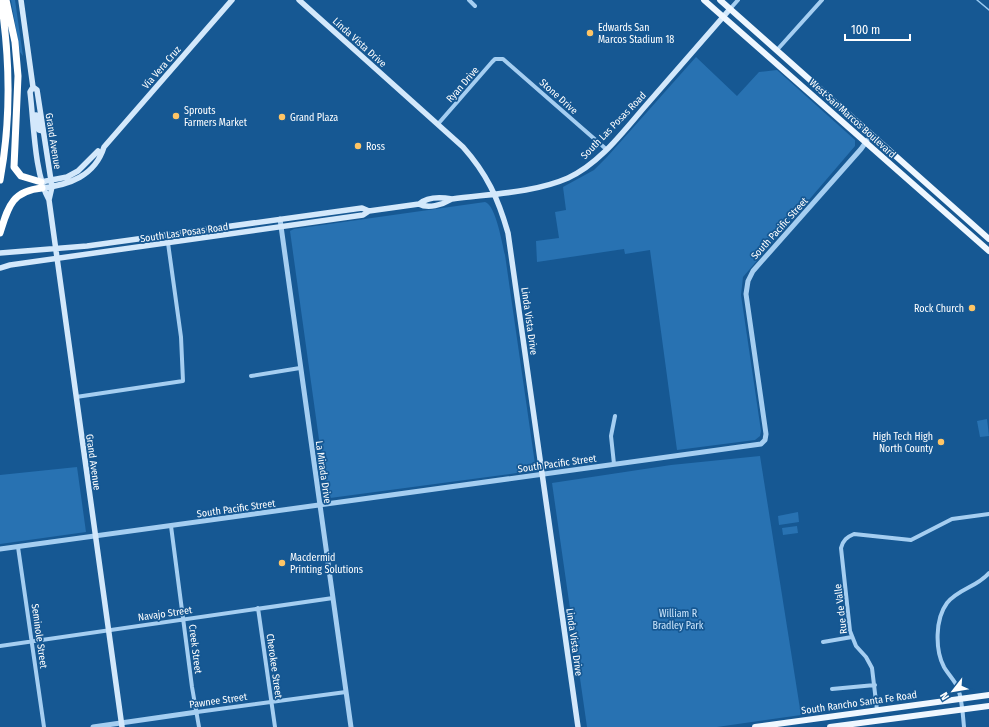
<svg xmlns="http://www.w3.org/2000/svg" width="989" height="727" font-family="'Fira Sans Condensed',sans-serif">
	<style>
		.green { fill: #2872b2 }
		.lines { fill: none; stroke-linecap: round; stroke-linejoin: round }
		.stream { stroke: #97caf3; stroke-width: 1.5 }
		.minor { stroke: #a5cef1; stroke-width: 4 }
		.tertiary { stroke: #a5cef1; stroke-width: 5 }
		.secondary { stroke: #d3e8fb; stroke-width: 5.5 }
		.primary { stroke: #eff7ff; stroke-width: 6 }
		.motorway { stroke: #fff; stroke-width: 7 }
		.poi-dot { fill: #ffc565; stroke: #165893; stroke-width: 1.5 }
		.labels { text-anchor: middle; stroke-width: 3.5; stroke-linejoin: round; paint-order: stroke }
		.poi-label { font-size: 10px; fill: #fff; stroke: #165893; text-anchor: start }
		.street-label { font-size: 10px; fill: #fff; stroke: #165893 }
		.park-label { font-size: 10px; fill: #cce6fc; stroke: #165893 }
	</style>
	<rect width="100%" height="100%" fill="#165893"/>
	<!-- green -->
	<path class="green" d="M 11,0 L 15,0 L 23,56 L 20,52 Z
		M 696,57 L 737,96 L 759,72 L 777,70 L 855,140 L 855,146 L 743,277 L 741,295 L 761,431 L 760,436 L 755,440 L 677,450 L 650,250 L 625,254 L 624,249 L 537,262 L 536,241 L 559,238 L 555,212 L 566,210 L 563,187 L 594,170 L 607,157 Z
		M 485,202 C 496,205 502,244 505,255 L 535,464 L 534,468 L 524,472 L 330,498 L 327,497 L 290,231 L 294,229 Z
		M 987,419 L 989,436 L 980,437 L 977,421 Z
		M 760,456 L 801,715 L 717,727 L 587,727 L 552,483 L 671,465 Z
		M 77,467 L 86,532 L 0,544 L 0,475 Z
		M 798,512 L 799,522 L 779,525 L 778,516 Z
		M 797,526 L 798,533 L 783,535 L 782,528 Z"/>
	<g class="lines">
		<!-- stream -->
		<path class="stream" d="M 977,0 L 989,10"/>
		<!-- minor -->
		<path class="minor" d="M 469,0 L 475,6
			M 730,9 L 738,0
			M 777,50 L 822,0
			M 438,124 L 492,62 L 495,59 L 503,59 L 606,149
			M 251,376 L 300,368
			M 76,397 L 183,381 L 181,337 L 168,243
			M 614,464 L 611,436 L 615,416
			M 171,526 L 192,687 L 199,727
			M 18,547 L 44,727
			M 258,608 L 275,727
			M 823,642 L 852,637
			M 0,646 L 333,598
			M 832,689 L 875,685
			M 877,710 L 872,668 L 866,657 L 856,646 L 850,631 L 841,548 C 843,540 847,537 854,534 L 911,540 L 952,519 L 989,514
			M 197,712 L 346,692
			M 964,727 C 963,714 962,700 958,688 C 955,681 948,674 944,667 C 935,650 935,619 947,603 C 958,589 977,587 989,573"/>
		<!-- tertiary -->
		<path class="tertiary" d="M 280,219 L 351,727
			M 0,549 L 761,444 L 765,440 L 766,434 L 746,294 L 748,281 L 753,271 L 861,149 L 871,135
			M 93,727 L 197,712"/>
		<!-- secondary -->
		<path class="secondary" d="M 21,0 L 33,87 L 30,92 C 34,123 34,173 49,200 L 122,727
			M 299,0 L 463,147 C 487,174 498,198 508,233 L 578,727
			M 33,87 L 37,90 L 52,187 L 49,200
			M 36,115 L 39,130 L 43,131
			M 41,182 L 67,177 L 78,171 L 98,151
			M 42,188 C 69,185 95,176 104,147 L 232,0
			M 419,204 C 428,209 442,205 452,199 C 489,194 534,193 568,178 C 601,163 625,129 648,103 C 675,72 703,40 730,9
			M 0,253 L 87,246 L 362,208 L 369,211 L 419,204 C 427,197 441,197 452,199
			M 0,268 L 10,265 L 363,215 L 369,211"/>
		<!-- primary -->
		<path class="primary" d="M 704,0 L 989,251
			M 720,0 L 989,239
			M 755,727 L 989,695
			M 830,727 L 989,706"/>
		<!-- motorway -->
		<path class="motorway" d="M 6,0 L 15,42 L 18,76 L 14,167 L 21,176 L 41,182
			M 0,180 C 11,121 10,59 1,0
			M 0,233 C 8,208 11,191 42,188"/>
	</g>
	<!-- markers -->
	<g class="poi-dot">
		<circle cx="590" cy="33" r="4"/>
		<circle cx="176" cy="116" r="4"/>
		<circle cx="282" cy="117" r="4"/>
		<circle cx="358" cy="146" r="4"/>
		<circle cx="972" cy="308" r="4"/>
		<circle cx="941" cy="442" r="4"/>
		<circle cx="282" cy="563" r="4"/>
	</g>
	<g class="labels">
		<!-- poi labels -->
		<g class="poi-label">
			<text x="598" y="31">Edwards San<tspan x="598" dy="12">Marcos Stadium 18</tspan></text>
			<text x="184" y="114">Sprouts<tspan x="184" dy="12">Farmers Market</tspan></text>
			<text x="290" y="121">Grand Plaza</text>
			<text x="366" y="150">Ross</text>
			<text x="964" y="312" text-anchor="end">Rock Church</text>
			<text x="933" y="440" text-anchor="end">High Tech High<tspan x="933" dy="12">North County</tspan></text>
			<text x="290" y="561">Macdermid<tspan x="290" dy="12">Printing Solutions</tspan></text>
		</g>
		<!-- street labels -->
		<g class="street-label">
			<text transform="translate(360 42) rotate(42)" y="4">Linda Vista Drive</text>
			<text transform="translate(161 67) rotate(-49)" y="4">Via Vera Cruz</text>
			<text transform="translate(462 84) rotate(-49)" y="4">Ryan Drive</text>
			<text transform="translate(559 96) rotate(42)" y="4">Stone Drive</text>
			<text transform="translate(853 118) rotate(42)" y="4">West San Marcos Boulevard</text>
			<text transform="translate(613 125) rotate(-46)" y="4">South Las Posas Road</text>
			<text transform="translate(54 141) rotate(81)" y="4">Grand Avenue</text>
			<text transform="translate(779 228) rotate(-48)" y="4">South Pacific Street</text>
			<text transform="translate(184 232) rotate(-8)" y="4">South Las Posas Road</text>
			<text transform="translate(530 321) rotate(82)" y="4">Linda Vista Drive</text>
			<text transform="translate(94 462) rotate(82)" y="4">Grand Avenue</text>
			<text transform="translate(557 463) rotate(-8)" y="4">South Pacific Street</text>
			<text transform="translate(324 472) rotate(82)" y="4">La Mirada Drive</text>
			<text transform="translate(236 508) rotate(-8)" y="4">South Pacific Street</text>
			<text transform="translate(840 609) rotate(-97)" y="4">Rue de Valle</text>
			<text transform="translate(165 613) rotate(-8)" y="4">Navajo Street</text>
			<text transform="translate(40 636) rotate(82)" y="4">Seminole Street</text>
			<text transform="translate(575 642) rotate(82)" y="4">Linda Vista Drive</text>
			<text transform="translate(196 649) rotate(83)" y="4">Creek Street</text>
			<text transform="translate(275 666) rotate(82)" y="4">Cherokee Street</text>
			<text transform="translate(218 700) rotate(-8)" y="4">Pawnee Street</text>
			<text transform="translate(859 702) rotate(-8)" y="4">South Rancho Santa Fe Road</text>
		</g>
		<!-- park labels -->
		<g class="park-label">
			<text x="678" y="617">William R<tspan x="678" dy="12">Bradley Park</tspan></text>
		</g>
	</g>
	<!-- north arrow -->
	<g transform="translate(953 691) rotate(239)" stroke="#165893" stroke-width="3" paint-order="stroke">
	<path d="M0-3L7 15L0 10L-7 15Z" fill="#ffffff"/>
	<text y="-6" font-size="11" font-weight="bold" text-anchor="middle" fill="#ffffff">N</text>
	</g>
	<!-- scale -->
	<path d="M845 34v6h65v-6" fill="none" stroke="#ffffff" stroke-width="2"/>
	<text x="851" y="34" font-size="12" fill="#ffffff" stroke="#165893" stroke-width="3" paint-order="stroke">100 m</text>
</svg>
